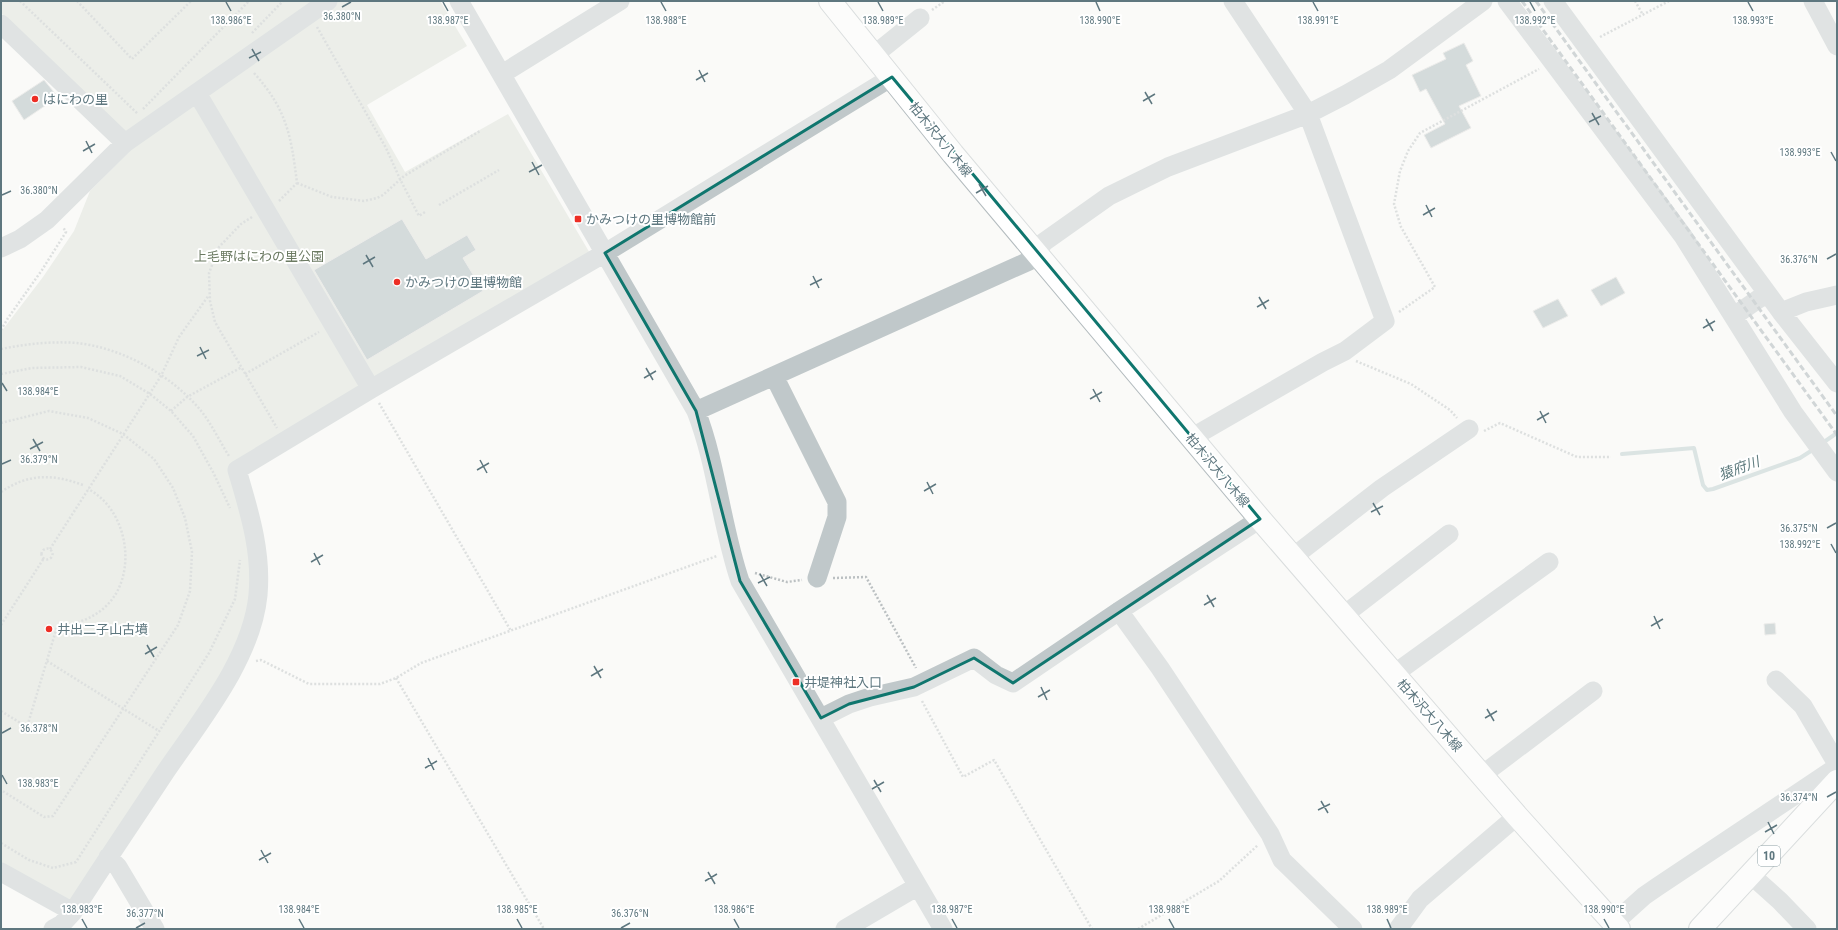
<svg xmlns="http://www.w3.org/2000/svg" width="1838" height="930" font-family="'Roboto Condensed','Noto Sans JP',sans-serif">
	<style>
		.green { fill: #dbe0d7 }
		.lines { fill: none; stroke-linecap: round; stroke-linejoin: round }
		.stream { stroke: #b7c9ca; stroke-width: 4 }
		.building { fill: #a7b5b8; stroke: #dcdcda }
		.major-casing { stroke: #b4bcbf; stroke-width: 24 }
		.path { stroke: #bbc0c2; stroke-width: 2.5; stroke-dasharray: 2 2; stroke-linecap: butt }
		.minor { stroke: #c0c8ca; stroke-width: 19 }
		.major { stroke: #fff; stroke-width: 22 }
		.rail { stroke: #a0abaf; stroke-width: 3; stroke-dasharray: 6 3; stroke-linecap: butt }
		.marked { fill: none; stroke: #0f766e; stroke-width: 3; stroke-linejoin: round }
		.ticks { fill: none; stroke: #5e777f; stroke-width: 1.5 }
		.poi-dot { fill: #ed2e25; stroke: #fff; stroke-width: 1.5 }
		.labels { text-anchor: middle; stroke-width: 4; stroke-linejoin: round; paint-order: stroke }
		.shield { fill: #fff; stroke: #8ea0a5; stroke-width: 1 }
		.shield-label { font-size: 12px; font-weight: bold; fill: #5e777f }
		.poi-label { font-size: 13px; fill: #5e777f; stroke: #fff; text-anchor: start }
		.street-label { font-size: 13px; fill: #5e777f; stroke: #fff }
		.park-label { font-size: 13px; fill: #6c7b63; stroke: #fff }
		.water-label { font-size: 14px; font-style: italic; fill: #5e7b7e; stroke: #fff }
		.ticks-label { font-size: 10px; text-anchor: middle; fill: #5e777f; stroke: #fff; stroke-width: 4; stroke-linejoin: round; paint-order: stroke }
	</style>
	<rect width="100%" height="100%" fill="#fafaf8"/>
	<!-- green -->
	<path class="green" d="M 1,1 L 440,1 L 467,46 L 367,105 L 405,172 L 508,114 L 591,255 L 229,466 L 240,493 L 254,595 L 233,658 L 71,906 L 1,864 L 1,332 L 43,277 L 74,231 L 90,191 L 129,152 L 124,131 L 1,13 Z"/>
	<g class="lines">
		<!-- stream -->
		<path class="stream" d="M 1821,444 L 1837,433
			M 1622,454 L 1694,448 L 1703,485 L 1707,490 L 1713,489 L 1800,458 L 1814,449"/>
	</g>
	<!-- building -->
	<path class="building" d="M 1464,43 L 1473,61 L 1466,65 L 1481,96 L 1459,106 L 1471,128 L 1431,148 L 1424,135 L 1445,124 L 1426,89 L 1420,92 L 1412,75 L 1446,59 L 1443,53 Z
		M 44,80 L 58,97 L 24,120 L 12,101 Z
		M 402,219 L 426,259 L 467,235 L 476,250 L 463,258 L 483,291 L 367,360 L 314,270 Z
		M 1616,277 L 1625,293 L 1601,306 L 1591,290 Z
		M 1558,299 L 1568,316 L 1543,328 L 1533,311 Z
		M 1775,623 L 1776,634 L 1765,635 L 1764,624 Z"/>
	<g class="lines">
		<defs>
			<path id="major" d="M 830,1 L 953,154 L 1260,519 L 1517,816 L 1619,929
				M 1700,929 L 1837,781"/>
		</defs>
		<!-- major casing -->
		<use href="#major" class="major-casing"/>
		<!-- path -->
		<path class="path" d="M 20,1 L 138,114
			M 77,1 L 132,59 L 191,1
			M 1635,1 L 1643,15
			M 932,10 L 945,1
			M 317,27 L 386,148 L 400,179 L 419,216 L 425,212
			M 252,33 L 283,1
			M 1600,37 L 1669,1
			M 254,73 C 287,110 291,135 297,183
			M 143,109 L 249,1
			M 297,183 L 332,197 L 364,201 L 377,198 L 383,195 L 404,176 L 480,131
			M 279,201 L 297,183
			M 439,205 L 499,170
			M 252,217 L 241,224 L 219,247 L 209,273 L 210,301 L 215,322 L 277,428
			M 1399,312 L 1435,287 L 1401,227 L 1394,204 L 1400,171 L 1408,151 L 1420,133 L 1539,69
			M 1,330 L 8,318 L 42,270 L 66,232 L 63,227
			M 1,349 C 26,344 51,341 77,343 C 123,348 173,376 202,412 C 212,425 220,442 229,456
			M 1356,361 L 1411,384 L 1450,410 L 1457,418
			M 1,374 L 32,368 L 81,367 L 120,376 L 150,394 L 171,411 L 193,436 L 213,472 L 230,508
			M 245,374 L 319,332
			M 379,403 L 511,631
			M 171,411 L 187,397 L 242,367
			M 1,423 L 49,411 L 88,418 L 123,434 L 154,459 L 173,488 L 185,518 L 192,552 L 190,591 L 178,625 L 53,816 L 44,817 L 1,790
			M 1484,431 L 1500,423 L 1577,457 L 1611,457
			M 1,492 C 29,473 53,474 83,485
			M41.5 554a5.5 5.5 0 1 1 11 0a5.5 5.5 0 1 1-11 0Z
			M 50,549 L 161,376 L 179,337 L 209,295
			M 755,573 L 787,582 L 802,580
			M 833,578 L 866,577 L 916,668
			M 1,625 L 44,558
			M 47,661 L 159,731
			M 256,661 L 261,660 L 309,684 L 380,684 L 396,678 L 421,663 L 717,556
			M 396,678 L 544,929
			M 922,701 L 963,777 L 994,760 L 1092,929
			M 1,711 L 27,727 L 57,627 C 76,624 96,618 109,603 C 138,571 127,509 88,489
			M 1,843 L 29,860 L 53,868 L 76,862 L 209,653 L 235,599 L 240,560
			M 1138,929 L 1219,881 L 1258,845"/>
		<!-- minor -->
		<path class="minor" d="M 459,1 L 696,411 C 717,465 721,525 740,581 L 943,929
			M 1507,1 L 1683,236 L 1793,412 L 1837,472
			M 1553,1 L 1781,312 L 1837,383
			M 1813,1 L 1837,46
			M 1,24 L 125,143
			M 874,55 L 920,18
			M 502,74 L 620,1
			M 197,93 L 371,389
			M 1,248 L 20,239 L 47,220 L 125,143 L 328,1
			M 1781,312 L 1806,302 L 1837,295
			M 1734,316 L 1767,293
			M 774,376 L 837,502 L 837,517 L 817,578
			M 696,411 L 1029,261 L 1044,242 L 1109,196 L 1168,167 L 1308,114 L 1345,95 L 1389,70 L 1483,1
			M 1191,438 L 1323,362 L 1345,351 L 1385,321 L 1308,114 L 1233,1
			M 1293,557 L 1382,488 L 1469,429
			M 1119,611 L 1160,668 L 1270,834 L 1282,860 L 1353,929
			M 1344,615 L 1449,534
			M 1394,674 L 1549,562
			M 1776,680 L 1803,706 L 1837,764
			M 821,718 L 849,704 L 870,697 L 914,687 L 974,658 L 996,675 L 1013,683 L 1119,611 L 1260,519
			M 1482,775 L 1593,691
			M 108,857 L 118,867 L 155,929
			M 1,872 L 73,912
			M 1751,875 L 1780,901 L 1807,929
			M 1614,923 L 1644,896 L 1657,887 L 1831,771 L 1837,770
			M 53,929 L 62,924 L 73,912 C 103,865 135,818 166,771 C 201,720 252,658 258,595 C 262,551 249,511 237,470 L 371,389 L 605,253 L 892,77
			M 845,929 L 918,886
			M 1398,929 L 1420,899 L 1517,816"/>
		<!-- major -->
		<use href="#major" class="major"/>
		<!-- rail -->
		<path class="rail" d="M 1522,1 L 1837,435
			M 1536,1 L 1837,416"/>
	</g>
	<!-- marked area -->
	<path d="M0 0H1838V930H0ZM 892,77 L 1260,519 L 1013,683 L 974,658 L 914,687 L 849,704 L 821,718 L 740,581 L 696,411 L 605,253 Z" fill="#fafaf8" fill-opacity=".55" fill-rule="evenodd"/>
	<path class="marked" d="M 892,77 L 1260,519 L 1013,683 L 974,658 L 914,687 L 849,704 L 821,718 L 740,581 L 696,411 L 605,253 Z"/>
	<!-- ticks -->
	<path class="ticks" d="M 226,2 L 231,11M 443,2 L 448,11M 661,2 L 666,11M 878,2 L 883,11M 1096,2 L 1100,11M 1313,2 L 1318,11M 1530,2 L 1535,11M 1748,2 L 1753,11M 342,7 L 351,2M 252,49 L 259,61M 249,58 L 261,52M 699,70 L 705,82M 696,80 L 708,73M 1145,92 L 1152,104M 1143,101 L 1155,94M 1592,113 L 1599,125M 1589,122 L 1601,116M 86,141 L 92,153M 83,151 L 95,144M 1831,152 L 1836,161M 532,162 L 539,175M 529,172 L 542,165M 979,184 L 986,196M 976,193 L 988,186M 2,195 L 11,191M 1426,205 L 1432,217M 1423,215 L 1435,208M 366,255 L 373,267M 1827,259 L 1836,254M 363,264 L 375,257M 813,276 L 819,288M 810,285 L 822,279M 1259,297 L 1266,309M 1257,307 L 1269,300M 1706,319 L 1713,331M 1703,328 L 1715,321M 200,347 L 206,359M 197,356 L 209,350M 646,368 L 653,380M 644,378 L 656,371M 2,383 L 7,391M 1093,389 L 1100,402M 1090,399 L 1102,392M 1540,411 L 1546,423M 1537,420 L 1549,413M 33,439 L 40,451M 30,449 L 43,442M 480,460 L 487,473M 2,464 L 11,460M 477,470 L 489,463M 927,482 L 933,494M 924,491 L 936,484M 1373,503 L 1380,515M 1371,512 L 1383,506M 1827,528 L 1836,523M 1831,544 L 1836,553M 314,553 L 320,565M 311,562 L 323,555M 760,574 L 767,586M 758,583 L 770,577M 1207,595 L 1214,607M 1204,605 L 1216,598M 1654,616 L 1660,629M 1651,626 L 1663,619M 147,645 L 154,657M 145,654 L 157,647M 594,666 L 601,678M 591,676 L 603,669M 1041,687 L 1047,700M 1038,697 L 1050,690M 1487,709 L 1494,721M 1485,718 L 1497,711M 2,733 L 11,728M 428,758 L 434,770M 425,768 L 437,761M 2,775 L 7,784M 874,780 L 881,792M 872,789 L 884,782M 1827,797 L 1836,792M 1321,801 L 1328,813M 1318,810 L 1330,804M 1768,822 L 1774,834M 1765,832 L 1777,825M 261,850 L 268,863M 259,860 L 271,853M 708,872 L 715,884M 705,881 L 717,874M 82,919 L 87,928M 299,919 L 304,928M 517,919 L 522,928M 734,919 L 739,928M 952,919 L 957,928M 1169,919 L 1174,928M 1387,919 L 1391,928M 1604,919 L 1609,928M 136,928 L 145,923M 621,928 L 630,923"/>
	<!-- markers -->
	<g class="poi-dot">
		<circle cx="35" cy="99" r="4"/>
		<rect x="574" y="215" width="8" height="8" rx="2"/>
		<circle cx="397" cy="282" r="4"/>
		<circle cx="49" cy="629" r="4"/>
		<rect x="792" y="678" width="8" height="8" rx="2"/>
	</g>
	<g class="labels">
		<!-- shield labels -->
		<rect class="shield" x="1758" y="846" width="22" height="20" rx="3"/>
		<g class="shield-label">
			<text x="1769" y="860">10</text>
		</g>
		<!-- poi labels -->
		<g class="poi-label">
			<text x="43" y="104">はにわの里</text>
			<text x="586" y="224">かみつけの里博物館前</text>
			<text x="405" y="287">かみつけの里博物館</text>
			<text x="57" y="634">井出二子山古墳</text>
			<text x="804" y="687">井堤神社入口</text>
		</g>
		<!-- street labels -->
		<g class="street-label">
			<text transform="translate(941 139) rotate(51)" y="5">柏木沢大八木線</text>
			<text transform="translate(1218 470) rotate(50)" y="5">柏木沢大八木線</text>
			<text transform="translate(1430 715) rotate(49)" y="5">柏木沢大八木線</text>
		</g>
		<!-- park labels -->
		<g class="park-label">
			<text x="259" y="261">上毛野はにわの里公園</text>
		</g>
		<!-- water labels -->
		<g class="water-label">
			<text transform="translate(1739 468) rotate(-20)" y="5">猿府川</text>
		</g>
	</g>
	<g class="ticks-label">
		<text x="342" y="20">36.380°N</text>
		<text x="231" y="24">138.986°E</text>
		<text x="448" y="24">138.987°E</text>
		<text x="666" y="24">138.988°E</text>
		<text x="883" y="24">138.989°E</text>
		<text x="1100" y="24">138.990°E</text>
		<text x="1535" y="24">138.992°E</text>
		<text x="1318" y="24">138.991°E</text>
		<text x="1753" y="24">138.993°E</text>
		<text x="1800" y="156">138.993°E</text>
		<text x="39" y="194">36.380°N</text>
		<text x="1799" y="263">36.376°N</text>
		<text x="38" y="395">138.984°E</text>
		<text x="39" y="463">36.379°N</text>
		<text x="1799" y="532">36.375°N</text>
		<text x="1800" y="548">138.992°E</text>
		<text x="39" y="732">36.378°N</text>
		<text x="38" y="787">138.983°E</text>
		<text x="1799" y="801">36.374°N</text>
		<text x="82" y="913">138.983°E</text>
		<text x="299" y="913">138.984°E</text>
		<text x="517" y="913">138.985°E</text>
		<text x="734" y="913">138.986°E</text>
		<text x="952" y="913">138.987°E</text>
		<text x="1169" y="913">138.988°E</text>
		<text x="1387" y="913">138.989°E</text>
		<text x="1604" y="913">138.990°E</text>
		<text x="145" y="917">36.377°N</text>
		<text x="630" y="917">36.376°N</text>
	</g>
	<!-- border -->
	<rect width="1838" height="930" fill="none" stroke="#5e777f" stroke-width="4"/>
</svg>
